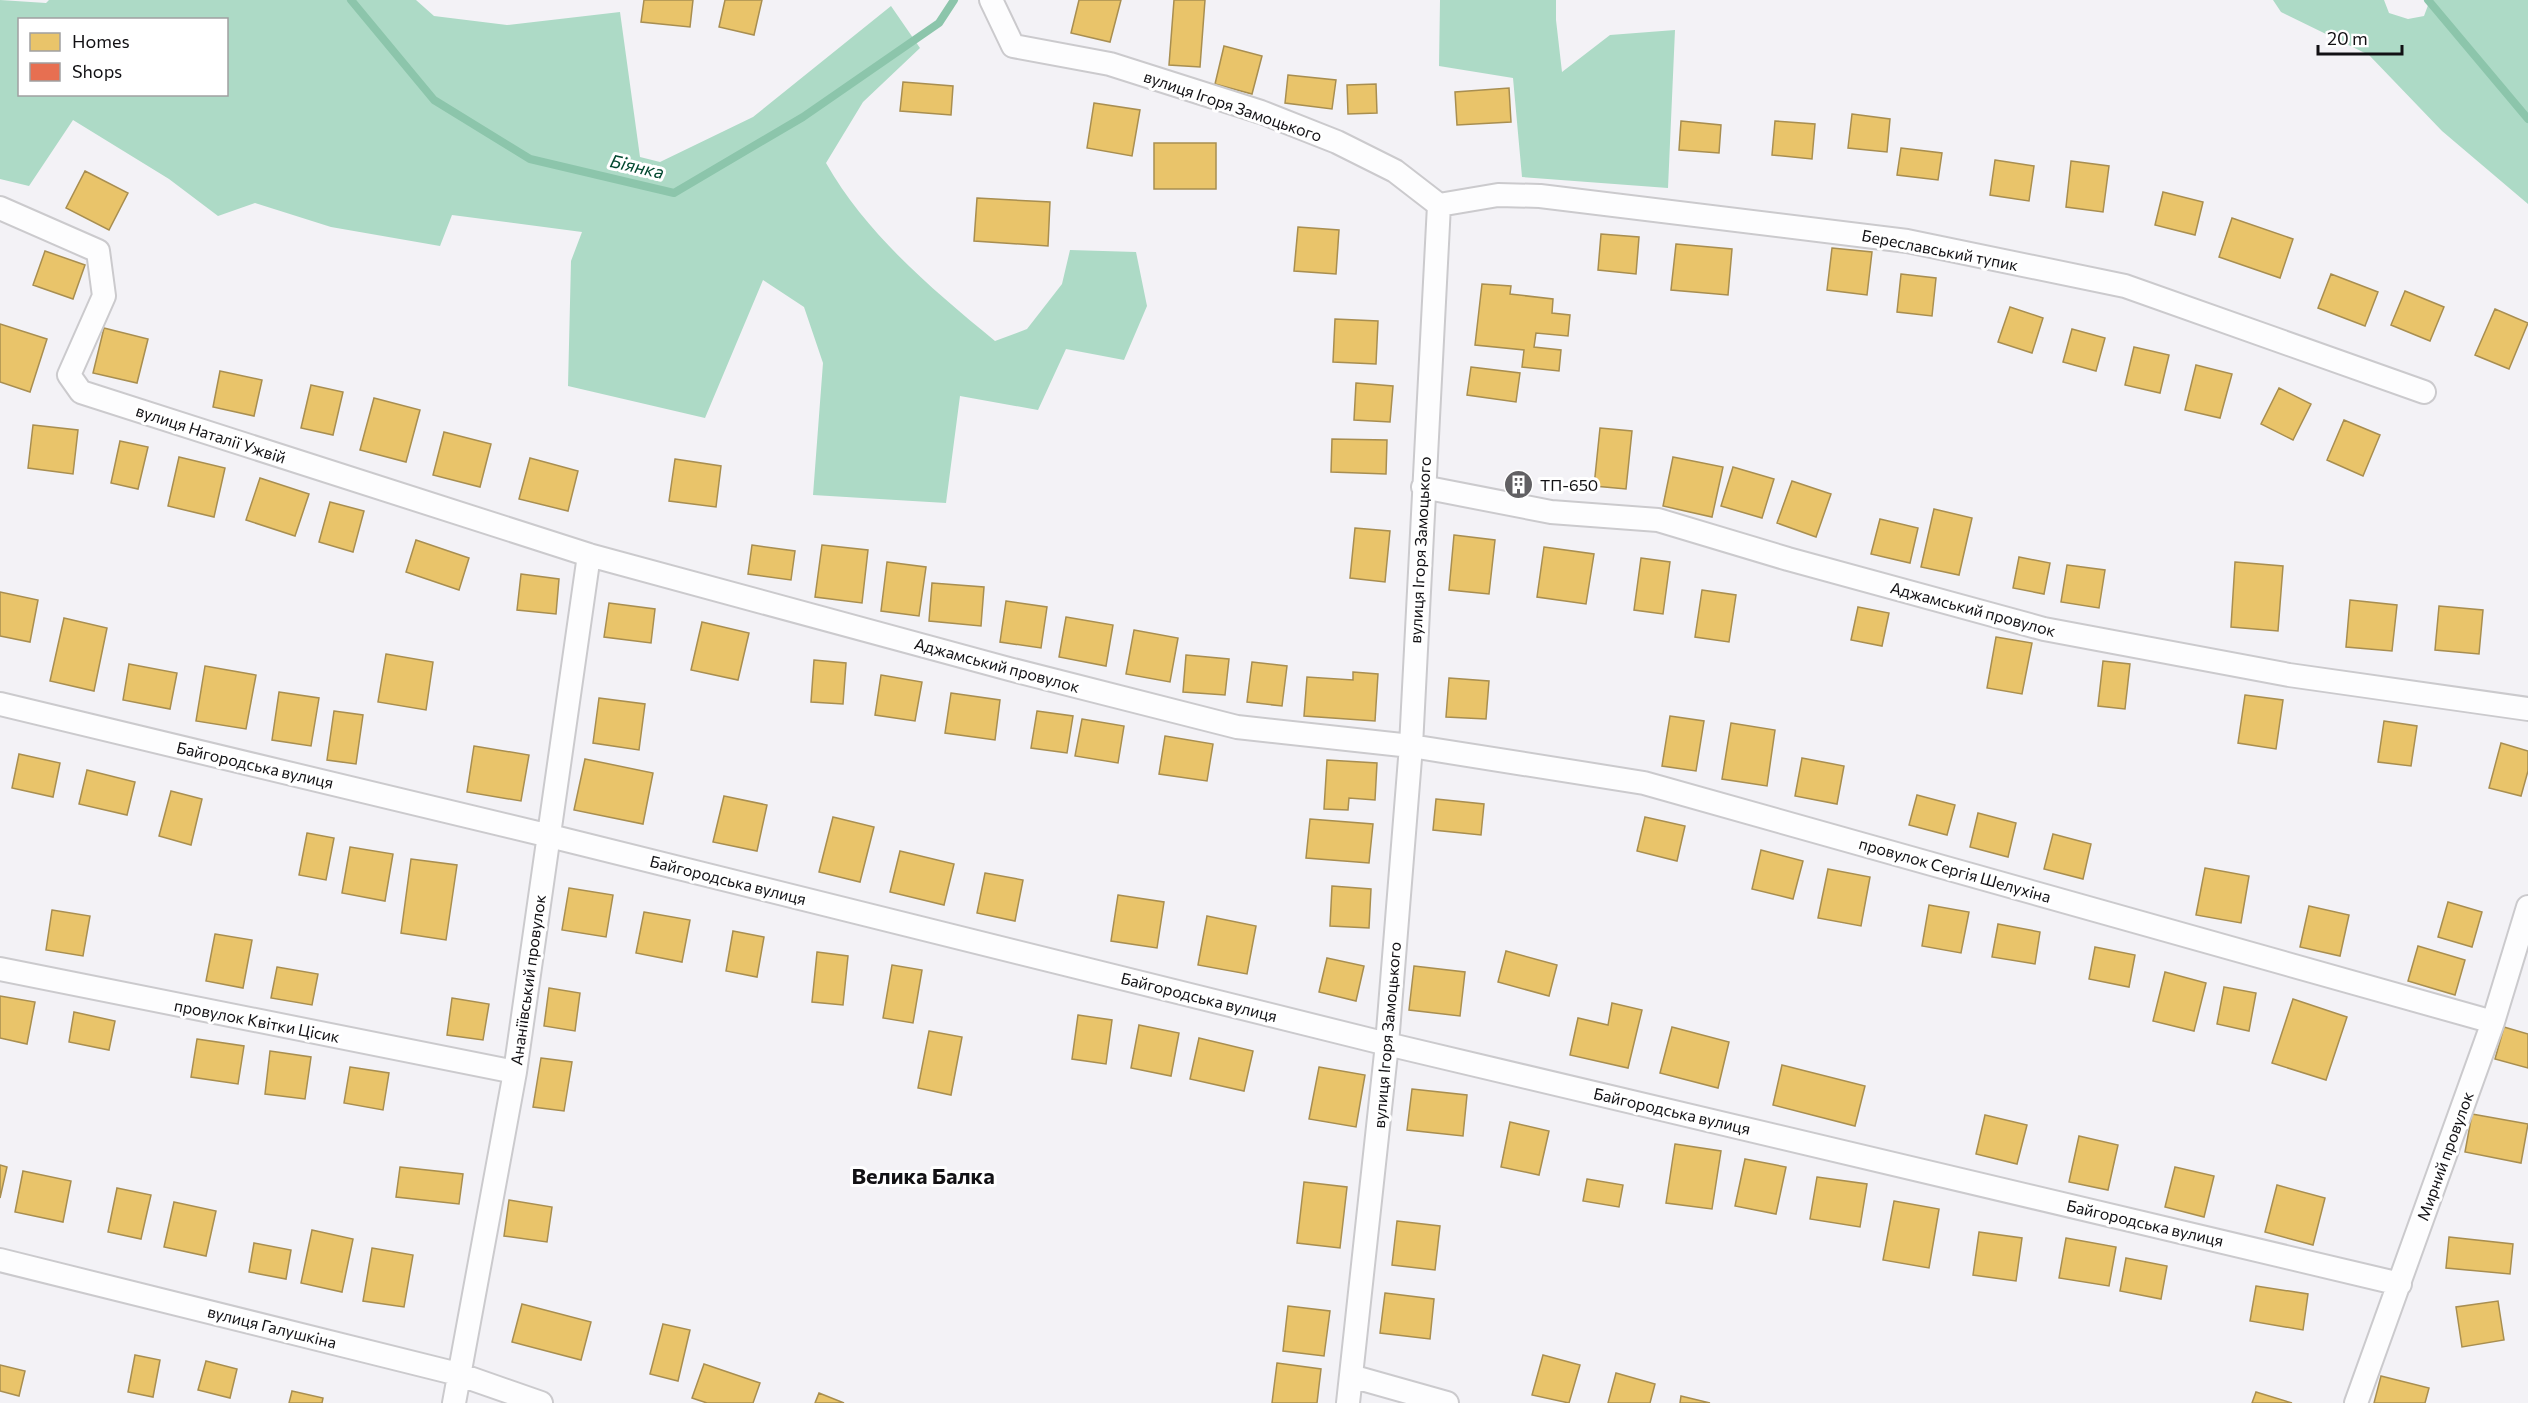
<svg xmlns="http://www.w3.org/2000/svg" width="2528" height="1403" font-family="Commissioner,sans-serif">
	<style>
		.forest { fill: #addac6; fill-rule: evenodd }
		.homes { fill: #e9c46a; stroke: #a88e50; stroke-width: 1.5 }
		.shops { fill: #e76f51; stroke: #a7533f; stroke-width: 1.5 }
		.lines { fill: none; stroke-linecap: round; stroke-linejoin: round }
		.stream { stroke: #8cc5ab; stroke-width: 8 }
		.minor-casing { stroke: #cbcacd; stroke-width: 26 }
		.minor { stroke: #fdfdfe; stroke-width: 22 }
		.labels { text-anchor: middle; stroke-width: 6; stroke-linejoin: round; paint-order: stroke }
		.street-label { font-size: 16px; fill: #121114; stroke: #fff }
		.poi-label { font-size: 16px; fill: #121114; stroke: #fff; text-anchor: start }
		.water-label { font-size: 18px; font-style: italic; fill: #00472e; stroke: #fff }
		.district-label { font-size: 22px; font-weight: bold; fill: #121114; stroke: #fff }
	</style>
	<rect width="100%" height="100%" fill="#f3f2f6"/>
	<!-- forest -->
	<path class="forest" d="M 0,0 L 46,3 L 49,0 L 416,0 L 434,16 L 507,25 L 620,12 L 640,157 L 660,162 L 753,117 L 891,6 L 920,48 L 863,102 L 826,163 C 867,235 932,289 995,341 L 1027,329 L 1062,284 L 1070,250 L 1136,252 L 1147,306 L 1124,360 L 1066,349 L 1038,410 L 960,396 L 946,503 L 813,495 L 823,363 L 804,307 L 763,280 L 705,418 L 568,386 L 571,261 L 582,232 L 452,215 L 440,246 L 331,227 L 255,203 L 218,216 L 169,179 L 73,120 L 29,186 L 0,179 ZM 20,20 L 226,20 L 226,94 L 20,94 Z
		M 1440,0 L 1556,0 L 1556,20 L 1562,72 L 1610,35 L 1675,30 L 1668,188 L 1522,177 L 1513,78 L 1439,66 Z
		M 2273,0 L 2384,0 L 2389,13 L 2408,19 L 2424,16 L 2430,0 L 2528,0 L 2528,204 L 2442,131 L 2369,55 L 2281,12 Z"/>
	<!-- homes -->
	<path class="homes" d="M 644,0 L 693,0 L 690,27 L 641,22 Z
		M 725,0 L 762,0 L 754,35 L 719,27 Z
		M 1079,0 L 1121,0 L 1110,42 L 1071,33 Z
		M 1174,0 L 1205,0 L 1200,67 L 1169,65 Z
		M 1224,46 L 1262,56 L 1252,94 L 1215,84 Z
		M 1288,75 L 1336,80 L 1332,109 L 1285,103 Z
		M 903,82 L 953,86 L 951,115 L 900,111 Z
		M 1376,84 L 1377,113 L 1348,114 L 1347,85 Z
		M 1509,88 L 1511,122 L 1457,125 L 1455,92 Z
		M 1094,103 L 1140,110 L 1132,156 L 1087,148 Z
		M 1852,114 L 1890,119 L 1887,152 L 1848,148 Z
		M 1681,121 L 1721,125 L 1719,153 L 1679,150 Z
		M 1775,121 L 1815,124 L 1812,159 L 1772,155 Z
		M 1154,143 L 1216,143 L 1216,189 L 1154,189 Z
		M 1901,148 L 1942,153 L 1938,180 L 1897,175 Z
		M 1995,160 L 2034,166 L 2029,201 L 1990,195 Z
		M 2071,161 L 2109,166 L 2103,212 L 2066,207 Z
		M 85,171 L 128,193 L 109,230 L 66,208 Z
		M 2163,192 L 2203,202 L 2195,235 L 2155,225 Z
		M 977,198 L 1050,202 L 1048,246 L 974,241 Z
		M 2232,218 L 2293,239 L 2280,278 L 2219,257 Z
		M 1298,227 L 1339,230 L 1336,274 L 1294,271 Z
		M 1601,234 L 1639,237 L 1636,274 L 1598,270 Z
		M 1676,244 L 1732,249 L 1728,295 L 1671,290 Z
		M 1832,248 L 1872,252 L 1867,295 L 1827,290 Z
		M 45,251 L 85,265 L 73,299 L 33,285 Z
		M 1901,274 L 1936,278 L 1932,316 L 1897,312 Z
		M 2331,274 L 2378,292 L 2365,326 L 2318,308 Z
		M 1482,284 L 1511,286 L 1510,294 L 1553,299 L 1552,313 L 1570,315 L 1568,336 L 1536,333 L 1534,347 L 1561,350 L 1559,371 L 1522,367 L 1524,350 L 1475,345 Z
		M 2405,291 L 2444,307 L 2430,341 L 2391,325 Z
		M 2010,307 L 2043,318 L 2032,353 L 1998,342 Z
		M 2495,309 L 2528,323 L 2509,369 L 2475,355 Z
		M 1335,319 L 1378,321 L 1376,364 L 1333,362 Z
		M 0,324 L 47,339 L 30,392 L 0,382 Z
		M 104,328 L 148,339 L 137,383 L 93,373 Z
		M 2072,329 L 2105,338 L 2096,371 L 2063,362 Z
		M 2134,347 L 2169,355 L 2160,393 L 2125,385 Z
		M 2196,365 L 2232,374 L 2220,418 L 2185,410 Z
		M 1471,367 L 1520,373 L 1516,402 L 1467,395 Z
		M 220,371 L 262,380 L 254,416 L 213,407 Z
		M 1356,383 L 1393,386 L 1390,422 L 1354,420 Z
		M 311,385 L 343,392 L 333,435 L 301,428 Z
		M 2279,388 L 2311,404 L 2293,440 L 2261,424 Z
		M 374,398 L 420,410 L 406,462 L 360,450 Z
		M 2344,420 L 2380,435 L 2363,476 L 2327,460 Z
		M 33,425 L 78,430 L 73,474 L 28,468 Z
		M 1600,428 L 1632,431 L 1626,489 L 1594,486 Z
		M 444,432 L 491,444 L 480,487 L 433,475 Z
		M 1332,439 L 1387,440 L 1386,474 L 1331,472 Z
		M 120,441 L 148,447 L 138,489 L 111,483 Z
		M 179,457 L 225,468 L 214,517 L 168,506 Z
		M 1673,457 L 1723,467 L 1712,517 L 1663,506 Z
		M 530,458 L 578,471 L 568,511 L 519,499 Z
		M 675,459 L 721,466 L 716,507 L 669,501 Z
		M 1733,467 L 1774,479 L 1762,518 L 1721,506 Z
		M 260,478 L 309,494 L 295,536 L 246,520 Z
		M 1792,481 L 1831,494 L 1816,537 L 1777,523 Z
		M 330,502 L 364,511 L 353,552 L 319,542 Z
		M 1934,509 L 1972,518 L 1959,575 L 1921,567 Z
		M 1880,519 L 1918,528 L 1910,563 L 1871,554 Z
		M 1355,528 L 1390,531 L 1385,582 L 1350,578 Z
		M 1454,535 L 1495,540 L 1489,594 L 1449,590 Z
		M 416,540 L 469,558 L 459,590 L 406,572 Z
		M 752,545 L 795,551 L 791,580 L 748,574 Z
		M 822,545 L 868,550 L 862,603 L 815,597 Z
		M 1544,547 L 1594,554 L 1586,604 L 1537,597 Z
		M 2019,557 L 2050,563 L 2044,594 L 2013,588 Z
		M 1641,558 L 1670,562 L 1663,614 L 1634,610 Z
		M 887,562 L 926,567 L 919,616 L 881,611 Z
		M 2235,562 L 2283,566 L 2278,631 L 2231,627 Z
		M 2067,565 L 2105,570 L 2099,608 L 2061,602 Z
		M 521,574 L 559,579 L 556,614 L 517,610 Z
		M 932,583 L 984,587 L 981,626 L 929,621 Z
		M 1702,590 L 1736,595 L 1729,642 L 1695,637 Z
		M 0,592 L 38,600 L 30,642 L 0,636 Z
		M 2350,600 L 2397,605 L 2392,651 L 2346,647 Z
		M 1006,601 L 1047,607 L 1041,648 L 1000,642 Z
		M 609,603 L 655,609 L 651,643 L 604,637 Z
		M 2439,606 L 2483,610 L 2479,654 L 2435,650 Z
		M 1858,607 L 1889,613 L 1882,646 L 1851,640 Z
		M 1066,617 L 1113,625 L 1106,666 L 1059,657 Z
		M 64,618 L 107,628 L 94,691 L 50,681 Z
		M 702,622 L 749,633 L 738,680 L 691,670 Z
		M 1134,630 L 1178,638 L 1170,682 L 1126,674 Z
		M 1996,637 L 2032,643 L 2022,694 L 1987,688 Z
		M 386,654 L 433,662 L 426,710 L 378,702 Z
		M 1186,655 L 1229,659 L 1225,695 L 1183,692 Z
		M 814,660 L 846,663 L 843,704 L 811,702 Z
		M 2103,661 L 2130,664 L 2125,709 L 2098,706 Z
		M 1252,662 L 1287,666 L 1282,706 L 1247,702 Z
		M 129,664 L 177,673 L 170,709 L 123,700 Z
		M 205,666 L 256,675 L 246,729 L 196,721 Z
		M 1353,672 L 1378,674 L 1375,721 L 1304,716 L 1307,677 L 1353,680 Z
		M 881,675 L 922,682 L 915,721 L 875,715 Z
		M 1449,678 L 1489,681 L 1486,719 L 1446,717 Z
		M 279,692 L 319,698 L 311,746 L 272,740 Z
		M 951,693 L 1000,700 L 995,740 L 945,733 Z
		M 2245,695 L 2283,700 L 2276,749 L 2238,743 Z
		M 599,698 L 645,704 L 639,750 L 593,743 Z
		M 334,711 L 363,715 L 356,764 L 327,760 Z
		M 1037,711 L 1073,716 L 1067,753 L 1031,748 Z
		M 1670,716 L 1704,721 L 1696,771 L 1662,766 Z
		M 1082,719 L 1124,726 L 1118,763 L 1075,756 Z
		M 2384,721 L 2417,726 L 2411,766 L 2378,762 Z
		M 1731,723 L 1775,730 L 1767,786 L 1722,779 Z
		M 1165,736 L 1213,744 L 1207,781 L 1159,774 Z
		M 2501,743 L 2528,751 L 2528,771 L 2521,796 L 2489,788 Z
		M 474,746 L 529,755 L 521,801 L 467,792 Z
		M 19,754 L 60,763 L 53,797 L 12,788 Z
		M 1802,758 L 1844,766 L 1837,804 L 1795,796 Z
		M 585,759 L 653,773 L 643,824 L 574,810 Z
		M 1327,760 L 1377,763 L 1375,800 L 1349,798 L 1348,810 L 1324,809 Z
		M 87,770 L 135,782 L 127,815 L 79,804 Z
		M 171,791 L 202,799 L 191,845 L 159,836 Z
		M 1917,795 L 1955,805 L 1947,835 L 1909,825 Z
		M 724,796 L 767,805 L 757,851 L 713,842 Z
		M 1436,799 L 1484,804 L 1481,835 L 1433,830 Z
		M 1978,813 L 2016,823 L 2008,857 L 1970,847 Z
		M 833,817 L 874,827 L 860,882 L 819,872 Z
		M 1645,817 L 1685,826 L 1677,861 L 1637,851 Z
		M 1310,819 L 1373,824 L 1369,863 L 1306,858 Z
		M 307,833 L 334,838 L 326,880 L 299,875 Z
		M 2053,834 L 2091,844 L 2083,879 L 2044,869 Z
		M 350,847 L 393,854 L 385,901 L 342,893 Z
		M 1761,850 L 1803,861 L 1793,899 L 1752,889 Z
		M 900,851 L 954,864 L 944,905 L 890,892 Z
		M 411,859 L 457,865 L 446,940 L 401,933 Z
		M 2205,868 L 2249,876 L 2241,923 L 2196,915 Z
		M 1828,869 L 1870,877 L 1861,926 L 1818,918 Z
		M 985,873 L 1023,880 L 1015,921 L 977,913 Z
		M 1332,886 L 1371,889 L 1369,928 L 1330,926 Z
		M 569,888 L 613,895 L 606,937 L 562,930 Z
		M 1118,895 L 1164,902 L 1157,948 L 1111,941 Z
		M 2448,902 L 2482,912 L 2472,947 L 2438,937 Z
		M 1929,905 L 1969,912 L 1961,953 L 1922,946 Z
		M 2309,906 L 2349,915 L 2340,956 L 2300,947 Z
		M 52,910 L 90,916 L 83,956 L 46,950 Z
		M 644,912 L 690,920 L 682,962 L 636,953 Z
		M 1207,916 L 1256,926 L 1247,974 L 1198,965 Z
		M 1998,924 L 2040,932 L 2035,964 L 1992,957 Z
		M 733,931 L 764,937 L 757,977 L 726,971 Z
		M 215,934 L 252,940 L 243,988 L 206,981 Z
		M 2418,946 L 2465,960 L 2455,995 L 2408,981 Z
		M 2095,947 L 2135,955 L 2129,987 L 2089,979 Z
		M 1506,951 L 1557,965 L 1549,996 L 1498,982 Z
		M 817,952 L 848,956 L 843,1005 L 812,1002 Z
		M 1327,958 L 1364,966 L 1356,1001 L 1319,992 Z
		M 892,965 L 922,970 L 913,1023 L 883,1018 Z
		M 1414,966 L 1465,972 L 1460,1016 L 1409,1010 Z
		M 277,967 L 318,974 L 312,1005 L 271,998 Z
		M 2165,972 L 2206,983 L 2194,1031 L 2153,1021 Z
		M 2224,987 L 2256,993 L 2249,1031 L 2217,1024 Z
		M 549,988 L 580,993 L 575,1031 L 544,1026 Z
		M 0,996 L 35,1002 L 27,1044 L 0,1038 Z
		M 452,998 L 489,1004 L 483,1040 L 447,1035 Z
		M 2293,999 L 2347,1017 L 2326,1080 L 2272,1063 Z
		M 1612,1003 L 1642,1010 L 1628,1068 L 1570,1055 L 1578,1018 L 1608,1025 Z
		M 74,1012 L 115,1021 L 109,1050 L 69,1042 Z
		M 1078,1015 L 1112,1020 L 1106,1064 L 1072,1059 Z
		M 1139,1025 L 1179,1033 L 1171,1076 L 1131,1068 Z
		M 1672,1027 L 1729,1042 L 1718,1088 L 1660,1073 Z
		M 2504,1027 L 2528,1034 L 2528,1068 L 2495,1059 Z
		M 929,1031 L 962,1037 L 951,1095 L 918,1088 Z
		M 1199,1038 L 1253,1051 L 1244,1091 L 1190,1079 Z
		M 197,1039 L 244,1046 L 238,1084 L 191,1077 Z
		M 270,1051 L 311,1057 L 305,1099 L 265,1094 Z
		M 541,1058 L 572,1062 L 564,1111 L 533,1107 Z
		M 1782,1065 L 1865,1086 L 1855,1126 L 1773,1105 Z
		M 350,1067 L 389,1073 L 383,1110 L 344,1103 Z
		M 1319,1067 L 1365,1075 L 1356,1127 L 1309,1119 Z
		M 1412,1089 L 1467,1095 L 1463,1136 L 1407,1130 Z
		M 2472,1114 L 2528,1124 L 2521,1163 L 2465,1152 Z
		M 1985,1115 L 2027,1125 L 2017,1164 L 1976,1154 Z
		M 1510,1122 L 1549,1131 L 1539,1175 L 1501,1167 Z
		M 2079,1136 L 2118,1145 L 2108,1190 L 2069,1182 Z
		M 1675,1144 L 1721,1151 L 1712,1209 L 1666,1203 Z
		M 1745,1159 L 1786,1167 L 1776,1214 L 1735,1206 Z
		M 0,1165 L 7,1167 L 0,1198 Z
		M 400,1167 L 463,1174 L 459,1204 L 396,1197 Z
		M 2175,1167 L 2214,1176 L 2204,1217 L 2165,1207 Z
		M 23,1171 L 71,1181 L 63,1222 L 15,1212 Z
		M 1817,1177 L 1867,1184 L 1860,1227 L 1810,1219 Z
		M 1587,1179 L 1623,1185 L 1619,1207 L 1583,1201 Z
		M 1304,1182 L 1347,1187 L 1340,1248 L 1297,1243 Z
		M 2277,1185 L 2325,1198 L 2313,1245 L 2265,1232 Z
		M 117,1188 L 151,1195 L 141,1239 L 108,1232 Z
		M 509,1200 L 552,1207 L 547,1242 L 504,1236 Z
		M 1894,1201 L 1939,1209 L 1929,1268 L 1883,1260 Z
		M 174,1202 L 216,1211 L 206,1256 L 164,1247 Z
		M 1397,1221 L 1440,1226 L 1435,1270 L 1392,1265 Z
		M 312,1230 L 353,1239 L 342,1292 L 301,1283 Z
		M 1979,1232 L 2022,1238 L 2016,1281 L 1973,1275 Z
		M 2449,1237 L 2513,1244 L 2510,1274 L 2446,1268 Z
		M 2066,1238 L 2116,1247 L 2109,1286 L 2059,1278 Z
		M 254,1243 L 291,1250 L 286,1279 L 249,1272 Z
		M 372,1248 L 413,1255 L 404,1307 L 363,1301 Z
		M 2126,1258 L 2167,1266 L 2161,1299 L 2120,1291 Z
		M 2256,1286 L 2308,1294 L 2303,1330 L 2250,1321 Z
		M 1385,1293 L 1434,1299 L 1430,1339 L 1380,1333 Z
		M 2498,1301 L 2504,1340 L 2462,1347 L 2456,1307 Z
		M 522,1304 L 591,1322 L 581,1360 L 512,1342 Z
		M 1288,1306 L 1330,1311 L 1324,1356 L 1283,1351 Z
		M 663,1324 L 690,1330 L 678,1381 L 650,1374 Z
		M 135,1355 L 160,1360 L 153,1397 L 128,1392 Z
		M 1543,1355 L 1580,1365 L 1569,1403 L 1532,1395 Z
		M 206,1361 L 237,1369 L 230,1398 L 198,1390 Z
		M 1277,1363 L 1321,1369 L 1317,1403 L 1272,1403 Z
		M 704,1364 L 760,1383 L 753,1403 L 707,1403 L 692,1398 Z
		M 0,1365 L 25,1371 L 19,1396 L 0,1391 Z
		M 1616,1373 L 1655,1384 L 1650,1403 L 1608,1403 Z
		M 2381,1376 L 2429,1388 L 2425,1403 L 2374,1403 Z
		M 292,1391 L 323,1398 L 322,1403 L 289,1403 Z
		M 2256,1392 L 2292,1403 L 2252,1403 Z
		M 819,1393 L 844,1403 L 815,1403 Z
		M 1681,1396 L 1710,1403 L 1680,1403 Z"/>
	<!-- shops -->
	<path class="shops" d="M 1515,480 L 1523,481 L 1523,489 L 1514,489 Z"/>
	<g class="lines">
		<!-- stream -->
		<path class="stream" d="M 351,0 L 434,100 L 530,159 L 674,193 L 803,117 L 939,23 L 954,0
			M 2428,0 L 2528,119"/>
		<defs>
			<path id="minor" d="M 991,0 L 1013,46 L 1110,64 L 1261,112 L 1337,142 L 1395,171 L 1439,205 L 1411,746 L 1387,1044 L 1348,1403
				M 1439,205 L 1498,195 L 1540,196 L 1907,241 L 2125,286 L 2424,392
				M 0,208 L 98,251 L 104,296 L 69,375 L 81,392 L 589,555 L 1009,669 L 1237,727 L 1411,746 L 1644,783 L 2493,1022
				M 1423,487 L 1551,512 L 1658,520 L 1788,559 L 2044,629 L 2289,675 L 2528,709
				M 0,704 L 550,836 L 1387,1044 L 2400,1284
				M 0,969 L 515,1072
				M 0,1260 L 458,1374 L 541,1403
				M 1351,1376 L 1447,1403
				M 454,1403 L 515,1072 L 589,555
				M 2356,1403 L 2493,1022 L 2528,907"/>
		</defs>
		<!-- minor casing -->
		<use href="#minor" class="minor-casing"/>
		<!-- minor -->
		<use href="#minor" class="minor"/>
	</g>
	<!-- icons -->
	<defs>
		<symbol id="building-disc" viewBox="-11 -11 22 22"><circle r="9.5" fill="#616063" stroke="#fff"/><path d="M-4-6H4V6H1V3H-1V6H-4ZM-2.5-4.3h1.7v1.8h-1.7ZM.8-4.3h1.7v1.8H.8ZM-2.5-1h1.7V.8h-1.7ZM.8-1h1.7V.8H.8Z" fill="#fff"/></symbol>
	</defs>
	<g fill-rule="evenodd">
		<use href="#building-disc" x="1502" y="468" width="33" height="33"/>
	</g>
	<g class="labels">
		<!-- street labels -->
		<g class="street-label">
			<text transform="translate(1233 106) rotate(19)" y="6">вулиця Ігоря Замоцького</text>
			<text transform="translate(1940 250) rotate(11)" y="6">Береславський тупик</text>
			<text transform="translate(211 434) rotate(18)" y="6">вулиця Наталії Ужвій</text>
			<text transform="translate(1420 550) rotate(-87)" y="6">вулиця Ігоря Замоцького</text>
			<text transform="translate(1973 609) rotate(15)" y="6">Аджамський провулок</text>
			<text transform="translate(997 665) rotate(15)" y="6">Аджамський провулок</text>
			<text transform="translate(255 765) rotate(13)" y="6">Байгородська вулиця</text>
			<text transform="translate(1955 870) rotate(16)" y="6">провулок Сергія Шелухіна</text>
			<text transform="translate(728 880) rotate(14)" y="6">Байгородська вулиця</text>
			<text transform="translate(528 980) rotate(-82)" y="6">Ананіївський провулок</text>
			<text transform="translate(1199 997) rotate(14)" y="6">Байгородська вулиця</text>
			<text transform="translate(257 1021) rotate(11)" y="6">провулок Квітки Цісик</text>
			<text transform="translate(1387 1035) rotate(-85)" y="6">вулиця Ігоря Замоцького</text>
			<text transform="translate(1672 1111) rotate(13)" y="6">Байгородська вулиця</text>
			<text transform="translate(2445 1156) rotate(-70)" y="6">Мирний провулок</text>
			<text transform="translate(2145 1223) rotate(13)" y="6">Байгородська вулиця</text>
			<text transform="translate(272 1327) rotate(14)" y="6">вулиця Галушкіна</text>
		</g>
		<!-- poi labels -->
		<g class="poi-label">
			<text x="1540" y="491">ТП-650</text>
		</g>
		<!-- water labels -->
		<g class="water-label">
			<text transform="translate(637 167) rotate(13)" y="6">Біянка</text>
		</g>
		<!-- district labels -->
		<g class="district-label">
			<text x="923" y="1184">Велика Балка</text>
		</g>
	</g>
	<!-- legend -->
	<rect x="18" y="18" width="210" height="78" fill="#ffffff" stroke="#a0a0a1" stroke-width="1.5"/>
	<rect x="30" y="33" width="30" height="18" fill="#e9c46a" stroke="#a0a0a1" stroke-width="1.5"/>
	<text x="72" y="48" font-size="18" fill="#121114">Homes</text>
	<rect x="30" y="63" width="30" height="18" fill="#e76f51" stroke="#a0a0a1" stroke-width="1.5"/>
	<text x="72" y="78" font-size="18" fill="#121114">Shops</text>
	<!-- scale -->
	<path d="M2318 45v9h84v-9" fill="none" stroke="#121114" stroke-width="3"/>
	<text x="2327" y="45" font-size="18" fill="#121114" stroke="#ffffff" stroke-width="4.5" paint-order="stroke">20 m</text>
</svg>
